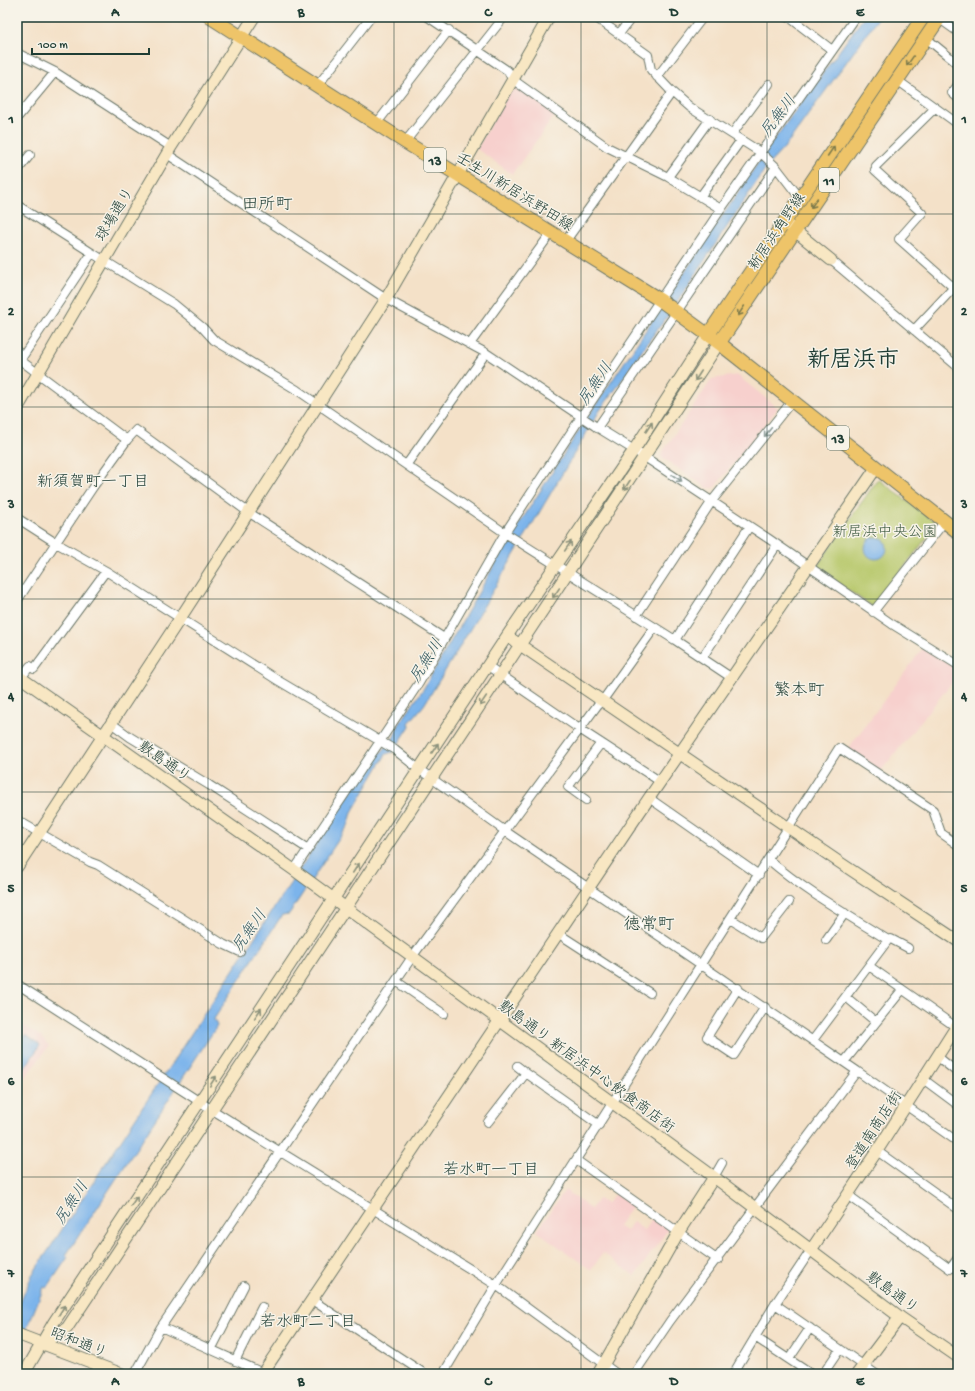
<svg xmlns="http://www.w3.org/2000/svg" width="975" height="1391" font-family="'Gochi Hand','Klee One',sans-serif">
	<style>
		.built { fill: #f7d0cd }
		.green { fill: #b7c86a; stroke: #6b824f }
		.water { fill: #7bb4eb; stroke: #4d7890 }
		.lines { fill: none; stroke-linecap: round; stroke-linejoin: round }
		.street-casing { stroke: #6a7668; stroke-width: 10 }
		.secondary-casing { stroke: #6a7668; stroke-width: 13 }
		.primary-casing { stroke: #6a7668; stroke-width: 15 }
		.street { stroke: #fff; stroke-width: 8 }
		.secondary { stroke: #f8e7c3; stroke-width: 11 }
		.primary { stroke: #eec469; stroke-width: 13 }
		.oneway { stroke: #7c7a4c }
		.oneway2 { stroke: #8c927c }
		.oneway3 { stroke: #8f9e9a }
		.grid { fill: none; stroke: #1f3d34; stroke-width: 1; stroke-opacity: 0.55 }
		.labels { text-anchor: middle; stroke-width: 3; stroke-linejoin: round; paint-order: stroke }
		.shield { fill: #f7f3e8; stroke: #60746a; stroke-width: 1 }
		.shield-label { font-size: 14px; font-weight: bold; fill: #1f3d34 }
		.street-label { font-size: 15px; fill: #1f3d34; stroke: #f7f3e8 }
		.park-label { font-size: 15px; fill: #3d593f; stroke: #f7f3e8 }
		.water-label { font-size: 16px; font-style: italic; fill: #365b62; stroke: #f7f3e8 }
		.neighbourhood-label { font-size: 16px; fill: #1f3d34; stroke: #f7f3e8 }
		.quarter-label { font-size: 17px; fill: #1f3d34; stroke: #f7f3e8 }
		.town-label { font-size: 23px; font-weight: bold; fill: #1f3d34; stroke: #f7f3e8 }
		.neatline { fill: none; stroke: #1f3d34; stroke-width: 1.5 }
		.grid-label { font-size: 13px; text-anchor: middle; font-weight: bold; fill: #1f3d34 }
	</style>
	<rect width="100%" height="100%" fill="#f7f3e8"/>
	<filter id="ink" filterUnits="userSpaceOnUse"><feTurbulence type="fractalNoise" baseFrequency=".025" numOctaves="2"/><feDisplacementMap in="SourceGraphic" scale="8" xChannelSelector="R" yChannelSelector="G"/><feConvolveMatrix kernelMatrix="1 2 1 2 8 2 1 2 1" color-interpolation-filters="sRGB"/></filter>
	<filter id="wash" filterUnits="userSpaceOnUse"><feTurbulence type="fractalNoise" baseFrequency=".012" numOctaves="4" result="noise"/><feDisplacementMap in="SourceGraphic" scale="16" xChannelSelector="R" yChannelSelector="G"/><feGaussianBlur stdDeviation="0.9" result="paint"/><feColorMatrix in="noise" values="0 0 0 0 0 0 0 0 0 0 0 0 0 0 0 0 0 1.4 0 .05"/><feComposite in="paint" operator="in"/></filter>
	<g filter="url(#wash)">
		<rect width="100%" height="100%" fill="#f4e1c8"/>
		<!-- built -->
		<path class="built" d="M 514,83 L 556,114 L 512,174 L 477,149 Z
			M 737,375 L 778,408 L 714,488 L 707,488 L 660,456 L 712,379 Z
			M 923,648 L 958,669 L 958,675 L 880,772 L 847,750 Z
			M 17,1021 L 41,1037 L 49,1046 L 17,1088 Z
			M 565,1190 L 591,1209 L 598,1199 L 607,1204 L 617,1191 L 634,1203 L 618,1226 L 626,1231 L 633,1222 L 644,1230 L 653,1217 L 669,1228 L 635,1276 L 603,1253 L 591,1270 L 537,1231 Z"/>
		<!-- green -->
		<path class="green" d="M 878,479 L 934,521 L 936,526 L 873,607 L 818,570 L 817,566 Z"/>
		<!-- water -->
		<path class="water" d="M 864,17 L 879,17 L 784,148 L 767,166 L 668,316 C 643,346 624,380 600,410 L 453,658 L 424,705 L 409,723 L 410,726 L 393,752 L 386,754 L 352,812 L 349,824 L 289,914 L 282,915 L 214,1019 L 217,1026 L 66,1255 L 68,1257 L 47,1288 L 44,1287 L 17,1352 L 17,1310 L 32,1275 L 375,755 L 382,752 L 394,737 L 398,726 L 424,688 L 507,543 L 587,418 L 768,148 Z
			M865 548a11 11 0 1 1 22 0a11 11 0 1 1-22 0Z
			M 26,1035 L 40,1045 L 24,1069 L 17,1064 L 17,1049 Z"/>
	</g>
	<g filter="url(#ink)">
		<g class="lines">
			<defs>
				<path id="street" d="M 428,17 L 508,71 L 512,79 L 607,147 L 668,177 L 721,209
					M 595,17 L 648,55 L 651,70 L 672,92 L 689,107 L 760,152 L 776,167 L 800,198
					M 789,17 L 832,50
					M 937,17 L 958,32
					M 619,34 L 632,17
					M 926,38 L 958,64
					M 17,53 L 55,72 L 171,147
					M 657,77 L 703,17
					M 897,80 L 958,124
					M 318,85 L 371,17
					M 958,85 L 952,93 L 958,98
					M 17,118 L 55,72
					M 377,123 L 449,30
					M 732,134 L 769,84
					M 405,142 L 504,17
					M 167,154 L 386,299 L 486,353 L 595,426 L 634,450 L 769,539 L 892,624 L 958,665
					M 876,166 L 935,108
					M 875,170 L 922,213 L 899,239 L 954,288
					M 17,171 L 30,155
					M 668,177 L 710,119
					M 700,197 L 741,140
					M 17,205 L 92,253
					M 565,242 L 672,92
					M 831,260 L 958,367
					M 914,330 L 958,283
					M 470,344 L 551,233
					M 17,351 L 23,356 L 92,253 L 174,304 L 202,327 L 214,340 L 297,390 L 505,533 L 675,640 L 732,678
					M 23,356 L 20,360 L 127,440 L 136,430 L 248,512 L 444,638
					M 597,428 L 776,167
					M 407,464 L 486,353
					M 17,518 L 56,543 L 106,571 L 279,681 L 395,750 L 420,770 L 505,831 L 857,1071 L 670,1321 L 634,1374
					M 17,601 L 93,487 L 127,440
					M 873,612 L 945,521
					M 636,616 L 712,501 L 792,401
					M 675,640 L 749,527
					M 702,658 L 777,545
					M 488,666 L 581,730 L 661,782
					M 21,678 L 30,666 L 34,669 L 106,571
					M 603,700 L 655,627
					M 111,723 L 130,737 L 209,785 L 308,849
					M 649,798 L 759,875
					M 586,800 L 568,787 L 601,743
					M 17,820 L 90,862 L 98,865 L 223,944 L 240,952
					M 769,860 C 805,891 848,915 888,940 L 891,939 L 908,948
					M 294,870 L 419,683 L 505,533 L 581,417 L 721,209 L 856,17
					M 731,919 L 761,938 L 789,902
					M 559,934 L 650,993
					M 826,940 L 845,913
					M 869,966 L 956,1027
					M 396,981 L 444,1014
					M 17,984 L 211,1109 L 496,1285 L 617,1374
					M 738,988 L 707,1037 L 734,1055 L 765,1007
					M 846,997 L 876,1022
					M 813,1040 L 888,940
					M 938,1057 L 958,1073
					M 844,1062 L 902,990
					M 517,1066 L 526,1073
					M 857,1071 L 958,1142
					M 923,1079 L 958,1105
					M 488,1122 L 526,1073 L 599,1125
					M 877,1151 L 958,1209
					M 576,1160 L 718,1260
					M 714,1177 L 722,1163
					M 848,1195 L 950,1269 L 958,1258
					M 312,1300 L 425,1374
					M 775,1304 L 876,1374
					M 161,1327 L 263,1373
					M 755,1337 L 811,1374
					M 211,1350 L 244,1286
					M 789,1359 L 810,1328
					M 235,1361 L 262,1307
					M 135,1374 L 161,1327 L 412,957 L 602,699
					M 443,1374 L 496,1285 L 839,748 L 933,810 L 941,833 L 958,845
					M 733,1374 L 775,1304 L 811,1250
					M 823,1374 L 840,1349"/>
				<path id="secondary" d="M 789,226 L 831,260
					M 17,409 L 171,147 L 254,17
					M 507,636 L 839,862 L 958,941
					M 17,675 L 294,870 L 714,1177 L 900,1317 L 958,1357
					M 17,867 L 181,617 L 386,299 L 549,17
					M 811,1250 L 877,1151 L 958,1024
					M 17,1334 L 122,1374
					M 43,1343 L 67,1328 C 283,998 504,673 719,343
					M 24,1374 L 54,1322 L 507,636 L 634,450 L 708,335
					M 262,1374 L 649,798 L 876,468
					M 598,1374 L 678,1233 L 714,1177
					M 857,1374 L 900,1317"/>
				<path id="primary" d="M 210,17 L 405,142 L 660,300 L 719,343 L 958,532
					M 708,335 L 923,17
					M 719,343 L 940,17"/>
			</defs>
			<!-- street casing -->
			<use href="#street" class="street-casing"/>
			<!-- secondary casing -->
			<use href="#secondary" class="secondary-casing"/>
			<!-- primary casing -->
			<use href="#primary" class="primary-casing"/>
			<!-- street -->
			<use href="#street" class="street"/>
			<!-- secondary -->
			<use href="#secondary" class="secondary"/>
			<!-- primary -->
			<use href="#primary" class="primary"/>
		</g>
		<!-- one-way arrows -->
		<defs><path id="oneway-shaft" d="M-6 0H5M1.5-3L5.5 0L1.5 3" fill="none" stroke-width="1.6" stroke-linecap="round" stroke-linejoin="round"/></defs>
		<g class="oneway">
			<use href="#oneway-shaft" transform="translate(910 61) rotate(125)"/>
			<use href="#oneway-shaft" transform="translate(831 151) rotate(-56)"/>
			<use href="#oneway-shaft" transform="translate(814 203) rotate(124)"/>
			<use href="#oneway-shaft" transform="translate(741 311) rotate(124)"/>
		</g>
		<g class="oneway2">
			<use href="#oneway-shaft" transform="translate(698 376) rotate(123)"/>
			<use href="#oneway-shaft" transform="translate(649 427) rotate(-57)"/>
			<use href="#oneway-shaft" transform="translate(627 485) rotate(123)"/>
			<use href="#oneway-shaft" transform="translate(568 546) rotate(-56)"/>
			<use href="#oneway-shaft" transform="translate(556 593) rotate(124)"/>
			<use href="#oneway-shaft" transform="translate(483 701) rotate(124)"/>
			<use href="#oneway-shaft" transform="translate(435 748) rotate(-57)"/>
			<use href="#oneway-shaft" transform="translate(356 868) rotate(-57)"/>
			<use href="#oneway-shaft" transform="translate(258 1013) rotate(-56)"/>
			<use href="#oneway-shaft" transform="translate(213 1081) rotate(-57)"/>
			<use href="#oneway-shaft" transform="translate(134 1201) rotate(-57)"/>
			<use href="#oneway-shaft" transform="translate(62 1310) rotate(-57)"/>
		</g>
		<g class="oneway3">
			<use href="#oneway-shaft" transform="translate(768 432) rotate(129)"/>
			<use href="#oneway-shaft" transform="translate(677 478) rotate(33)"/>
		</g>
	</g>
	<!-- grid -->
	<path class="grid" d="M 208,17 L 208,1374M 394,17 L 394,1374M 581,17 L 581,1374M 767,17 L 767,1374M 17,214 L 958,214M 17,407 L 958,407M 17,599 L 958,599M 17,792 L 958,792M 17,984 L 958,984M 17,1177 L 958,1177"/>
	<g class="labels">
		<!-- shield labels -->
		<g class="shield">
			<rect x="424" y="148" width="22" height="24" rx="3"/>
			<rect x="819" y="168" width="20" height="24" rx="3"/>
			<rect x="827" y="426" width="22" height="24" rx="3"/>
		</g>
		<g class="shield-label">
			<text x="435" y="165">13</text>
			<text x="829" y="185">11</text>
			<text x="838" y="443">13</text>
		</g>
		<!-- street labels -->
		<g class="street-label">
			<text transform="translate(515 191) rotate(32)" y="5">壬生川新居浜野田線</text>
			<text transform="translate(114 214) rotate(-59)" y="5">球場通り</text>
			<text transform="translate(776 231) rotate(-56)" y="5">新居浜角野線</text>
			<text transform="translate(165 761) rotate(35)" y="5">敷島通り</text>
			<text transform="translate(587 1066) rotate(36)" y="5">敷島通り 新居浜中心飲食商店街</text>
			<text transform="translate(873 1130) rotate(-57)" y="5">登道南商店街</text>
			<text transform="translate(893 1292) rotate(36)" y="5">敷島通り</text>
			<text transform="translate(79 1342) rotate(21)" y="5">昭和通り</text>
		</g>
		<!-- park labels -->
		<g class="park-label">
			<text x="885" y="536">新居浜中央公園</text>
		</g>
		<!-- water labels -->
		<g class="water-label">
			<text transform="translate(777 115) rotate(-53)" y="6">尻無川</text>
			<text transform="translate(594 383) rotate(-56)" y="6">尻無川</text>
			<text transform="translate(425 660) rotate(-58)" y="6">尻無川</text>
			<text transform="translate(248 930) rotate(-55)" y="6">尻無川</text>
			<text transform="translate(70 1202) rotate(-57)" y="6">尻無川</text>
		</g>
		<!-- neighbourhood labels -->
		<g class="neighbourhood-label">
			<text x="93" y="486">新須賀町一丁目</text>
			<text x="491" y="1174">若水町一丁目</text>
			<text x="308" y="1326">若水町二丁目</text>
		</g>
		<!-- quarter labels -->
		<g class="quarter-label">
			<text x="267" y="209">田所町</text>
			<text x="799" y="695">繁本町</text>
			<text x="649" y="929">徳常町</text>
		</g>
		<!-- town labels -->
		<g class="town-label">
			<text x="853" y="366">新居浜市</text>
		</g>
	</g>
	<!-- margin -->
	<rect width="975" height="1391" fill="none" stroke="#f7f3e8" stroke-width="44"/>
	<!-- scale -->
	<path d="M32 48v6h117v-6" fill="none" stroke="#1f3d34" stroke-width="2"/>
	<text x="38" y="48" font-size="12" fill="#1f3d34" stroke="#f7f3e8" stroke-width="3" paint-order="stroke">100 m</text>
	<rect x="22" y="22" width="931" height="1347" class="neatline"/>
	<g class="grid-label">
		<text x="115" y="16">A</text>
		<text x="301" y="16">B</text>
		<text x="488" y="16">C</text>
		<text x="674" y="16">D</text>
		<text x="860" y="16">E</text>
		<text x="11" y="123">1</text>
		<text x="964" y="123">1</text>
		<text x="11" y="315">2</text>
		<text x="964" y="315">2</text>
		<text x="11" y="508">3</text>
		<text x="964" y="508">3</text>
		<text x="11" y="700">4</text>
		<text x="964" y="700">4</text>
		<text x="11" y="892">5</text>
		<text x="964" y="892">5</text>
		<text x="11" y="1085">6</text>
		<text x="964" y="1085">6</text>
		<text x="11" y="1277">7</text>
		<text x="964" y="1277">7</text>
		<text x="115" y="1385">A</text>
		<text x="301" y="1385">B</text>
		<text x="488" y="1385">C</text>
		<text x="674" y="1385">D</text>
		<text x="860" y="1385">E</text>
	</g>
</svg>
